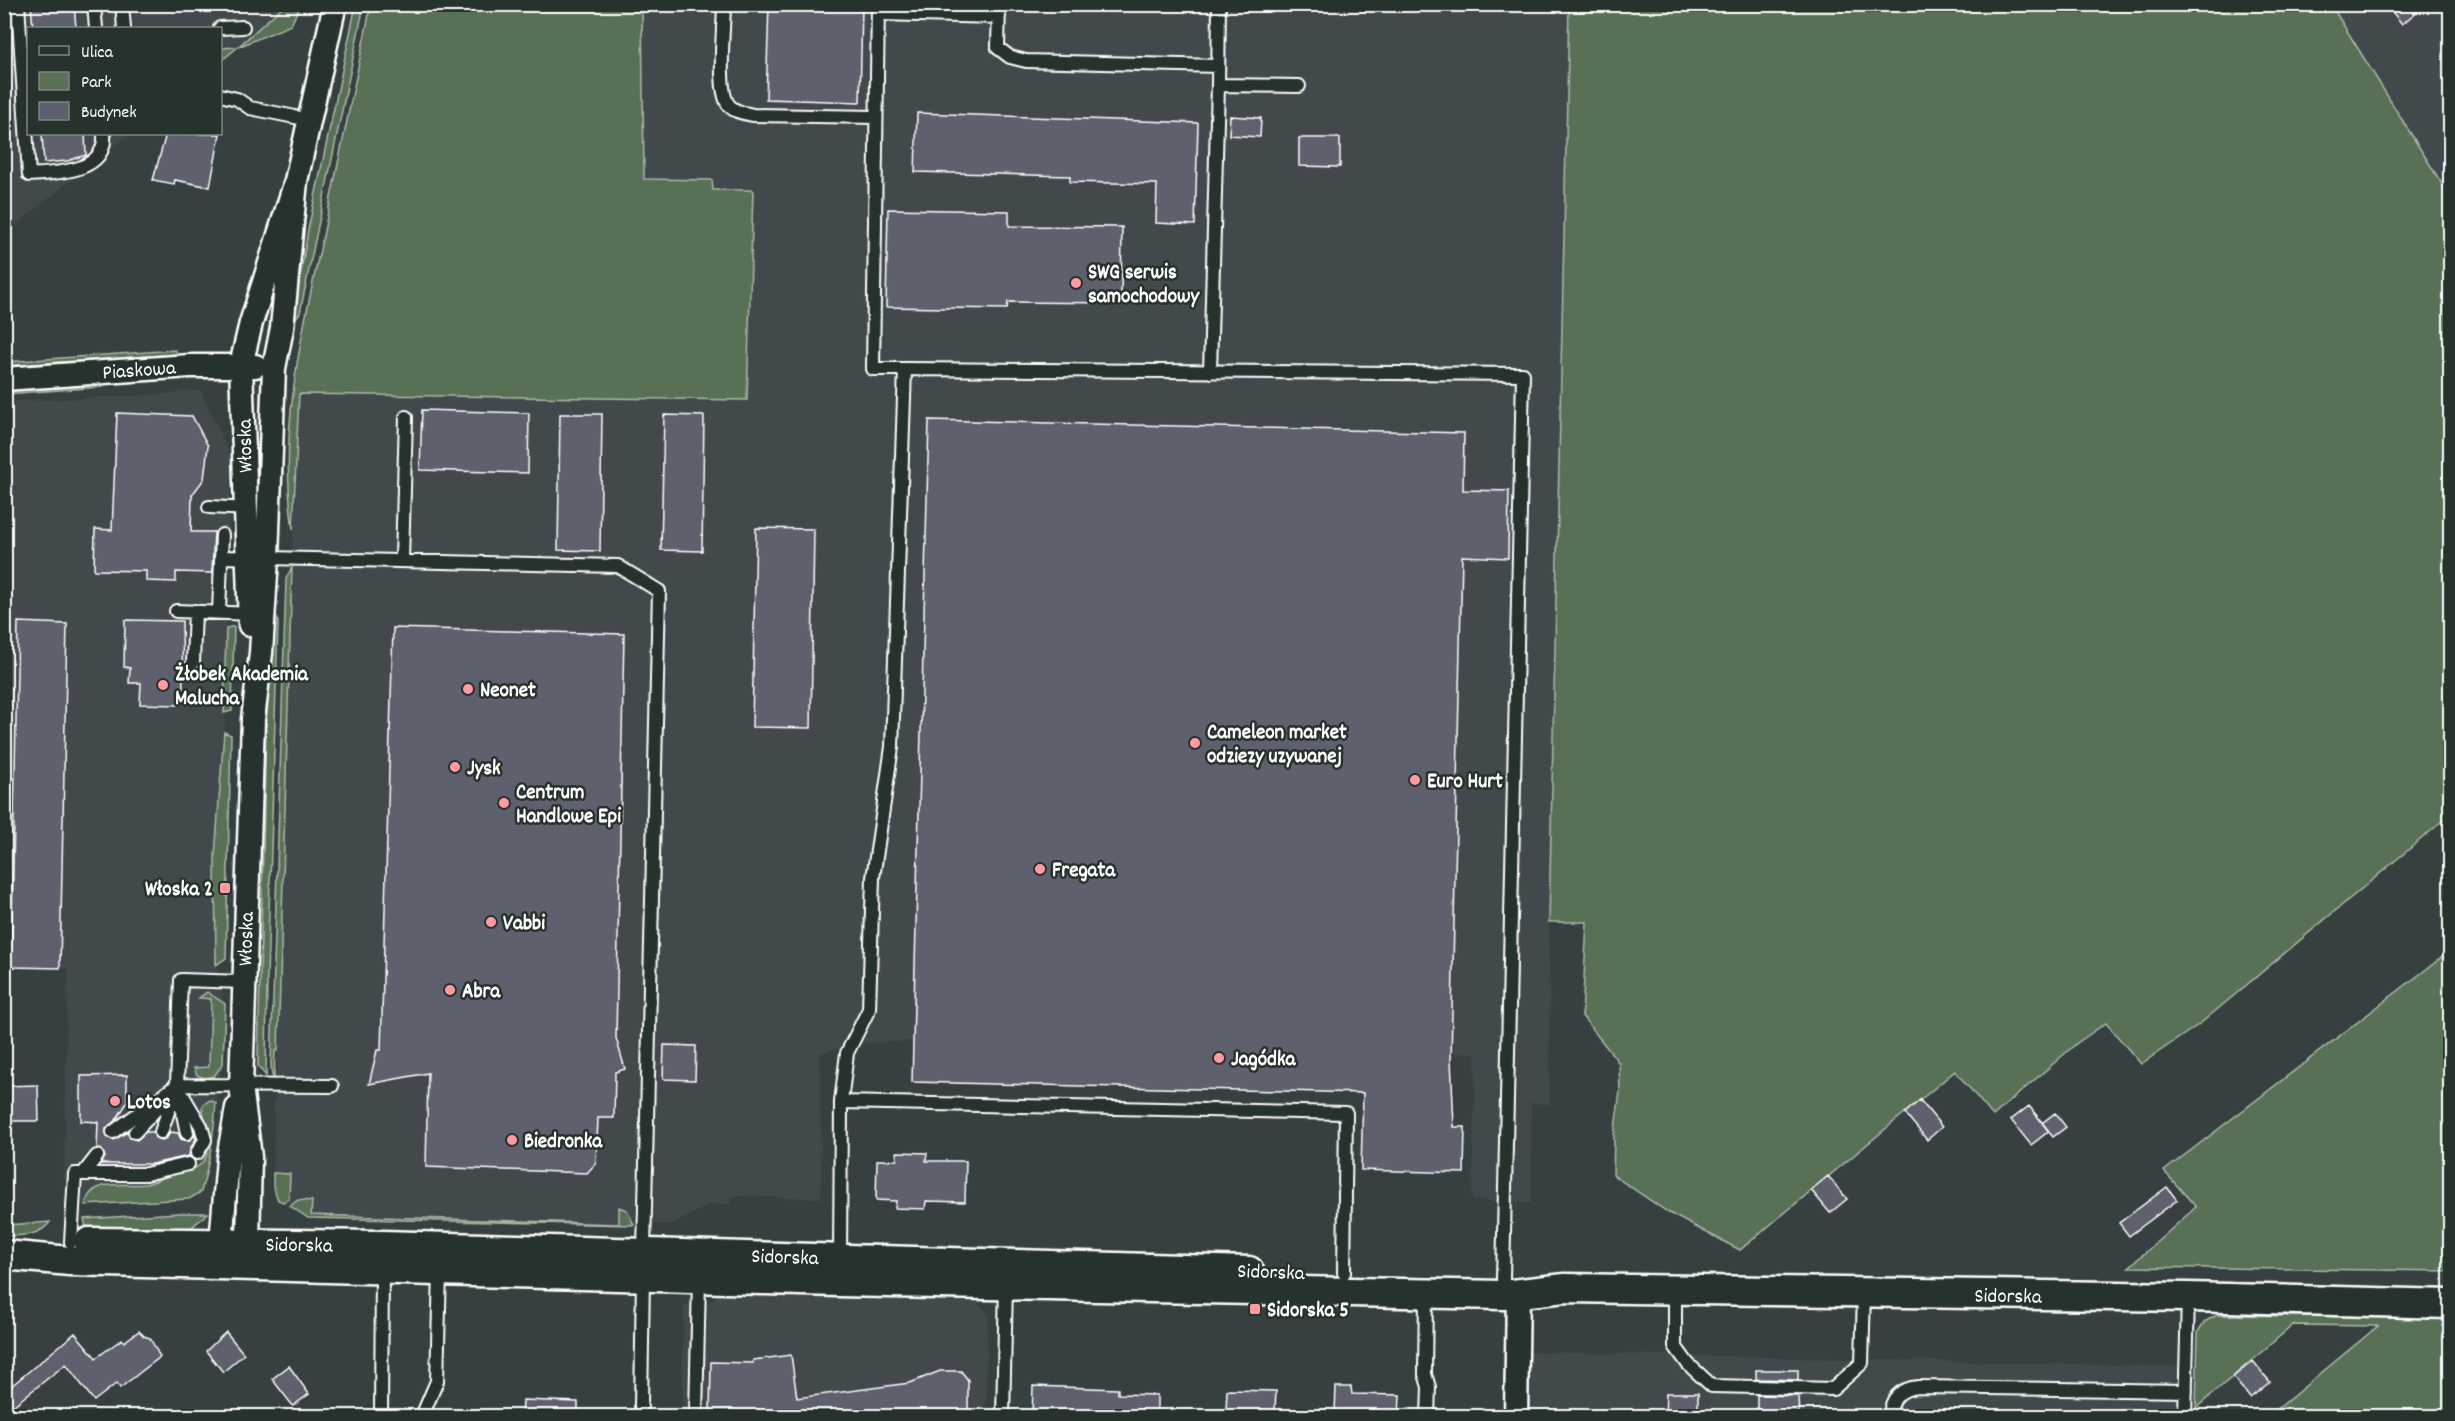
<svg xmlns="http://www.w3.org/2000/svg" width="2455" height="1421" font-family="Dekko,sans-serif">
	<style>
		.built { fill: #434a4e }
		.green { fill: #597156; stroke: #acb8aa; stroke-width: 1.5 }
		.building { fill: #5f606e; stroke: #fff; stroke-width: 1.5 }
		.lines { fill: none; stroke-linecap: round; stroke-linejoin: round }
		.service-casing { stroke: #fff; stroke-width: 16 }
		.minor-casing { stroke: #fff; stroke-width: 27 }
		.tertiary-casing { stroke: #fff; stroke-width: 33 }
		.service { stroke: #26332d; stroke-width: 12 }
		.minor { stroke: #26332d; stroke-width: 22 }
		.tertiary { stroke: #26332d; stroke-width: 28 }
		.poi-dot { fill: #ff9aa2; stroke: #26332d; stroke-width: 2 }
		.labels { text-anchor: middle; stroke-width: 5; stroke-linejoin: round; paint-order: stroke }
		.poi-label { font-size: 21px; font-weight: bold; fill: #fff; stroke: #26332d; text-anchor: start }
		.street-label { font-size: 21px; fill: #fff; stroke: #26332d }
	</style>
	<rect width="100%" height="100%" fill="#374040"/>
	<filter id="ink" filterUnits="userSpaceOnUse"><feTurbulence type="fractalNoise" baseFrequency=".0167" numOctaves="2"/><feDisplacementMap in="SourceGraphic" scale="12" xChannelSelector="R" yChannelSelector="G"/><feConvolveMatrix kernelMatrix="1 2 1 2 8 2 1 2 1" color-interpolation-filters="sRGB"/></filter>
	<g filter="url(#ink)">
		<!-- built -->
		<path class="built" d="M 5,5 L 292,5 L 221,61 L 220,28 L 28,28 L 28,134 L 129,134 L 5,233 Z
			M 642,5 L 1569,5 L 1549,922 L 1550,1104 L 1531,1103 L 1531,1203 L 1472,1200 L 1476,1053 L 913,1041 L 864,1043 L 820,1052 L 821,1198 L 731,1196 L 730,1203 L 710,1205 L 671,1224 L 634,1225 L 308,1218 L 297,1209 L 278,1200 L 273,1186 L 274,1109 L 279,1038 L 289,593 L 294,529 L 299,394 L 747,400 L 753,191 L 713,190 L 712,180 L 644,179 Z
			M 2331,5 L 2450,5 L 2450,197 L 2444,187 Z
			M 183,391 L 201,391 L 231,458 L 224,741 L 215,856 L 215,961 L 225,1004 L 223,1064 L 216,1103 L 209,1166 L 201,1192 L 189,1199 L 85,1205 L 64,1180 L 68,968 L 8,967 L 7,1034 L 5,1034 L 5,402 L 173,394 Z
			M 719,1294 L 975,1301 L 988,1313 L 985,1416 L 682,1416 L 684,1305 L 706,1305 Z
			M 1531,1352 L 2196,1367 L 2195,1416 L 1530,1416 Z"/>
		<!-- green -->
		<path class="green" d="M 282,5 L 300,5 L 291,25 L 238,47 L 221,61 L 221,48 L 238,47 L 282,7 Z
			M 356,5 L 364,5 L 300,313 L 293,321 L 308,230 Z
			M 371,5 L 642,5 L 644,179 L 712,180 L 713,190 L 753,190 L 747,400 L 299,394 L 293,529 C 278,429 302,333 323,236 C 339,159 355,82 371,5 Z
			M 1569,5 L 2331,5 L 2450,197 L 2450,815 L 2201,1023 L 2141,1064 L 2106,1023 L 2077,1043 L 1993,1116 L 1955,1071 L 1740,1250 L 1669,1213 L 1613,1175 L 1614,1136 L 1620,1091 L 1619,1063 L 1582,1016 L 1587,922 L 1549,922 Z
			M 175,350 L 178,354 L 5,366 L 5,362 Z
			M 104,382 L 102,387 L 5,394 L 6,389 Z
			M 292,567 L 278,1051 L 275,1051 L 274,1079 L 272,1075 L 271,1064 L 286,579 Z
			M 274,611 L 278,622 L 267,978 L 266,1076 L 258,1066 L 258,1058 L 266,727 Z
			M 231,627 L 234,627 L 232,711 L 224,713 L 226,628 Z
			M 224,732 L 231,735 L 226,958 L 216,965 L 215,856 Z
			M 2450,951 L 2450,1271 L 2129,1267 L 2196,1207 L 2164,1171 Z
			M 207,992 L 225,1004 L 223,1064 L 214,1076 L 204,1078 L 197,1075 L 194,1068 L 209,1067 L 211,999 L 199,998 Z
			M 210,1100 L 216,1103 C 214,1134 210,1162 201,1192 L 189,1199 L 85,1205 C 92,1176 124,1187 146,1184 C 156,1182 166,1175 177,1173 C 183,1171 189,1171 195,1168 C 217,1157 207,1126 202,1108 L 204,1104 Z
			M 273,1173 L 290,1174 L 289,1199 L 283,1202 L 278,1200 L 273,1186 Z
			M 298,1200 L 312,1201 L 311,1215 L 619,1224 L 619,1207 L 627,1210 L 634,1225 L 308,1218 L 290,1206 Z
			M 178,1213 L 208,1213 L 185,1233 L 87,1231 L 84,1219 Z
			M 50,1222 C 39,1237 21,1235 5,1236 L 5,1225 Z
			M 2217,1315 L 2450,1318 L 2450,1416 L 2269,1416 L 2378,1326 L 2293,1325 L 2196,1408 L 2198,1332 L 2204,1322 Z"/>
		<!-- building -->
		<path class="building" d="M 31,4 L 74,4 L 76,28 L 33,28 Z
			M 769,4 L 862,4 L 860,102 L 766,99 Z
			M 2386,4 L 2426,4 L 2402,24 Z
			M 917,113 L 1198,123 L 1195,225 L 1156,223 L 1157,184 L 1070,182 L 1070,176 L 915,172 Z
			M 1230,116 L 1261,118 L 1260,137 L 1229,135 Z
			M 42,134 L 85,134 L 86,155 L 67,161 L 44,163 Z
			M 166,134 L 220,134 L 210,187 L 175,180 L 174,184 L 153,180 Z
			M 1299,138 L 1340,138 L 1340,167 L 1299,166 Z
			M 888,209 L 1009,211 L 1009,226 L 1122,227 L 1121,303 L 1008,302 L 1007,309 L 886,307 Z
			M 422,410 L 529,413 L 528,473 L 420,470 Z
			M 117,413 L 192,416 L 208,446 L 204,479 L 192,495 L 191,532 L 214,532 L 212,573 L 176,572 L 176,582 L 146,581 L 146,571 L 94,570 L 95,529 L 112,530 Z
			M 560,414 L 602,414 L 600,551 L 558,550 Z
			M 664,415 L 704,416 L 702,551 L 661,550 Z
			M 929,420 L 1464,433 L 1463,490 L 1509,491 L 1508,558 L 1462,556 L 1451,1059 L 1454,1127 L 1465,1127 L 1464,1173 L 1361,1170 L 1363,1093 L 912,1082 Z
			M 756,528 L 814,529 L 811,728 L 752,727 Z
			M 125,620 L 182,621 L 183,699 L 177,705 L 140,704 L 141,683 L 129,683 L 130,668 L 124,667 Z
			M 18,622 L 67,624 L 60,968 L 11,967 Z
			M 393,628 L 624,634 L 616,1038 L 625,1069 L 615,1072 L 614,1118 L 598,1118 L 596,1163 L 587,1173 L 426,1167 L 428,1073 L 369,1084 L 377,1050 L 381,1050 Z
			M 664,1045 L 696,1046 L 695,1080 L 663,1079 Z
			M 127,1075 L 127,1103 L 116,1120 L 106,1128 L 107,1137 L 114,1140 L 127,1132 L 130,1138 L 137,1140 L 146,1132 L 153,1132 L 155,1138 L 162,1140 L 167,1138 L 170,1132 L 178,1133 L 181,1139 L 188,1141 L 195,1135 L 196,1139 L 190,1149 L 189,1156 L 152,1164 L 101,1164 L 105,1157 L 102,1150 L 97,1148 L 98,1122 L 81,1121 L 81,1076 Z
			M 38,1085 L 39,1121 L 4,1121 L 4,1086 Z
			M 1920,1100 L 1942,1127 L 1927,1140 L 1905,1113 Z
			M 2029,1106 L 2049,1131 L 2031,1145 L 2011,1120 Z
			M 2055,1113 L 2066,1127 L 2053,1137 L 2042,1123 Z
			M 897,1152 L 927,1153 L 926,1161 L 966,1161 L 965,1202 L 926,1201 L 925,1209 L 895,1208 L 896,1201 L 876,1200 L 877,1160 L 897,1160 Z
			M 1828,1176 L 1847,1199 L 1830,1213 L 1811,1190 Z
			M 2167,1187 L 2177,1200 L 2129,1236 L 2119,1223 Z
			M 139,1331 L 144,1336 L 150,1338 L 160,1357 L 120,1388 L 117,1383 L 94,1401 L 66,1364 L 4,1413 L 4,1392 L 75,1333 L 96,1358 L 122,1339 L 124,1342 Z
			M 226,1332 L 244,1354 L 223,1372 L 206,1351 Z
			M 791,1355 L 797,1398 L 910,1383 L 940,1371 L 961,1371 L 968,1380 L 968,1416 L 713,1416 L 713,1414 L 710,1414 L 711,1362 L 753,1363 L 753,1360 Z
			M 2253,1361 L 2270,1382 L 2250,1398 L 2233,1377 Z
			M 289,1366 L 309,1394 L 293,1406 L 272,1379 Z
			M 1756,1370 L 1798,1370 L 1798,1380 L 1756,1379 Z
			M 1033,1386 L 1118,1389 L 1118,1394 L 1157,1395 L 1157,1416 L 1032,1416 Z
			M 1336,1387 L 1351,1387 L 1352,1394 L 1400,1395 L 1399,1415 L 1365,1416 L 1365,1413 L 1335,1412 Z
			M 1227,1390 L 1276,1391 L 1275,1410 L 1262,1410 L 1262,1416 L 1230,1416 L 1231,1410 L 1226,1410 Z
			M 1666,1393 L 1698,1393 L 1698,1416 L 1665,1416 Z
			M 1757,1395 L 1798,1396 L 1799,1416 L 1757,1416 Z
			M 523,1400 L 578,1402 L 578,1416 L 522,1416 Z"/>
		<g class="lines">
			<defs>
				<path id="service" d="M 18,4 L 29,175 C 56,173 107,173 104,134
					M 94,4 L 96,28
					M 122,4 L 124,28
					M 724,4 C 724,26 717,88 728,104 C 733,112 744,113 753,115 L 876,117
					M 878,4 L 873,369 L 905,369
					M 999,4 L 998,48 L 1010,57 L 1026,61 L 1218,66
					M 1219,4 L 1218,85 L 1299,86
					M 878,14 L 999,17
					M 220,28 L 243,27
					M 220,95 L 237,99 L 250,108 L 310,120
					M 1210,372 L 1218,85
					M 209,507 L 250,509
					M 221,557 L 618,566 L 659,591 L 644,1251
					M 402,560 L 406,417
					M 176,611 L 253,614
					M 219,612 L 222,535
					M 193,662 L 195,611
					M 182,1094 L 201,1126 L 205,1140 L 197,1153
					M 841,1102 L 847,1053 L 869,1009 L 873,878 L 892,747 L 905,369 L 1523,374 L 1503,1279
					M 113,1132 L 177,1085 L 332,1086
					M 135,1132 L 161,1104
					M 161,1132 L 177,1086
					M 187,1133 L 177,1085 L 181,980 L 244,982
					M 83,1174 L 97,1156
					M 71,1242 L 75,1174 L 146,1174 L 188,1164
					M 840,1258 L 841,1102 L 1346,1113 L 1344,1273
					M 1675,1290 L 1675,1346 L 1688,1364 L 1712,1386 L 1833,1389 L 1862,1363 L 1864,1293
					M 1426,1293 L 1425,1374 L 1429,1387 L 1428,1416
					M 641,1406 L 643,1277
					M 381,1416 L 382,1270
					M 422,1416 L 437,1381 L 440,1271
					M 696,1416 L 699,1278
					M 1003,1416 L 1006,1285
					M 1890,1416 C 1891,1398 1899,1389 1918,1387 L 2186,1391
					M 2185,1416 L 2188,1297"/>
				<path id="minor" d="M 4,379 L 190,366 L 255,366
					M 250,625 L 241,365 L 251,323 L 296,181 L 335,4
					M 221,1243 L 228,1159 L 237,1108
					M 248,1243 L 250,1157 L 241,1086 L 253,719 L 261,653 L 267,558 L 274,368 L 282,328 L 296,181
					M 1516,1416 L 1518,1293"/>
				<path id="tertiary" d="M 89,1242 L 383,1245 L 1249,1271
					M 4,1255 L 70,1261 L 839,1282 L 1503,1295 L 1565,1288 L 2188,1297 L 2450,1304"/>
			</defs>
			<!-- service casing -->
			<use href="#service" class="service-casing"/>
			<!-- minor casing -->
			<use href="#minor" class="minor-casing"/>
			<!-- tertiary casing -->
			<use href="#tertiary" class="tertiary-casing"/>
			<!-- service -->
			<use href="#service" class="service"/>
			<!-- minor -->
			<use href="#minor" class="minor"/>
			<!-- tertiary -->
			<use href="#tertiary" class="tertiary"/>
		</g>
	</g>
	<!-- markers -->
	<g class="poi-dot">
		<circle cx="1076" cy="283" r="6"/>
		<circle cx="163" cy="685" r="6"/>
		<circle cx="468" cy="689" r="6"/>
		<circle cx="1195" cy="743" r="6"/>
		<circle cx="455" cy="767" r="6"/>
		<circle cx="1415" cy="780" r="6"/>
		<circle cx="504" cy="803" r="6"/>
		<circle cx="1040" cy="869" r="6"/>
		<rect x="219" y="882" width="12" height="12" rx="3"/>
		<circle cx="491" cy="922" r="6"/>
		<circle cx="450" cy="990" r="6"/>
		<circle cx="1219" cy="1058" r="6"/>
		<circle cx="115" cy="1101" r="6"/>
		<circle cx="512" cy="1140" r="6"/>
		<rect x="1249" y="1303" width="12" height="12" rx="3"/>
	</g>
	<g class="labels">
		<!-- poi labels -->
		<g class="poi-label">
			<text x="1088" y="278">SWG serwis<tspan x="1088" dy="24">samochodowy</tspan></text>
			<text x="175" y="680">Żłobek Akademia<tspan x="175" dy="24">Malucha</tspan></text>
			<text x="480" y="696">Neonet</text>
			<text x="1207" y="738">Cameleon market<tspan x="1207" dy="24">odziezy uzywanej</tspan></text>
			<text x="467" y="774">Jysk</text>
			<text x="1427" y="787">Euro Hurt</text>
			<text x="516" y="798">Centrum<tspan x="516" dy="24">Handlowe Epi</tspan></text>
			<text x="1052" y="876">Fregata</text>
			<text x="213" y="895" text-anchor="end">Włoska 2</text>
			<text x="503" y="929">Vabbi</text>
			<text x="462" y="997">Abra</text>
			<text x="1231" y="1065">Jagódka</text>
			<text x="127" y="1108">Lotos</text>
			<text x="524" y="1147">Biedronka</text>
			<text x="1267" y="1316">Sidorska 5</text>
		</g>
		<!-- street labels -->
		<g class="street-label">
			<text transform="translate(139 369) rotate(-4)" y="7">Piaskowa</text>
			<text transform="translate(244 446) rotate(-91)" y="7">Włoska</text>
			<text transform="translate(245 939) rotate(-88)" y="7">Włoska</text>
			<text transform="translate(299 1244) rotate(1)" y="7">Sidorska</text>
			<text transform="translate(785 1256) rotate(2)" y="7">Sidorska</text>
			<text transform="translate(1271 1271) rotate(2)" y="7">Sidorska</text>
			<text transform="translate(2008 1295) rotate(1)" y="7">Sidorska</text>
		</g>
	</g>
	<!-- margin -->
	<rect width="2455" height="1421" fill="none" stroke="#26332d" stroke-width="24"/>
	<rect x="12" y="12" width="2431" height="1397" fill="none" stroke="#fff" stroke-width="2" filter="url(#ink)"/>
	<!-- legend -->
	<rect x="27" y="27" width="195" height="108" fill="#26332d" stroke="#7d8581" stroke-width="1.5"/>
	<rect x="39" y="46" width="30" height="9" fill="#26332d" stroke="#7d8581" stroke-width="1.5"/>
	<text x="81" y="57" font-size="18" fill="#ffffff">Ulica</text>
	<rect x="39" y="72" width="30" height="18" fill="#597156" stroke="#7d8581" stroke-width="1.5"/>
	<text x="81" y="87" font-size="18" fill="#ffffff">Park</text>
	<rect x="39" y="102" width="30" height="18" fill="#5f606e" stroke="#7d8581" stroke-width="1.5"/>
	<text x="81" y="117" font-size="18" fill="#ffffff">Budynek</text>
</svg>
